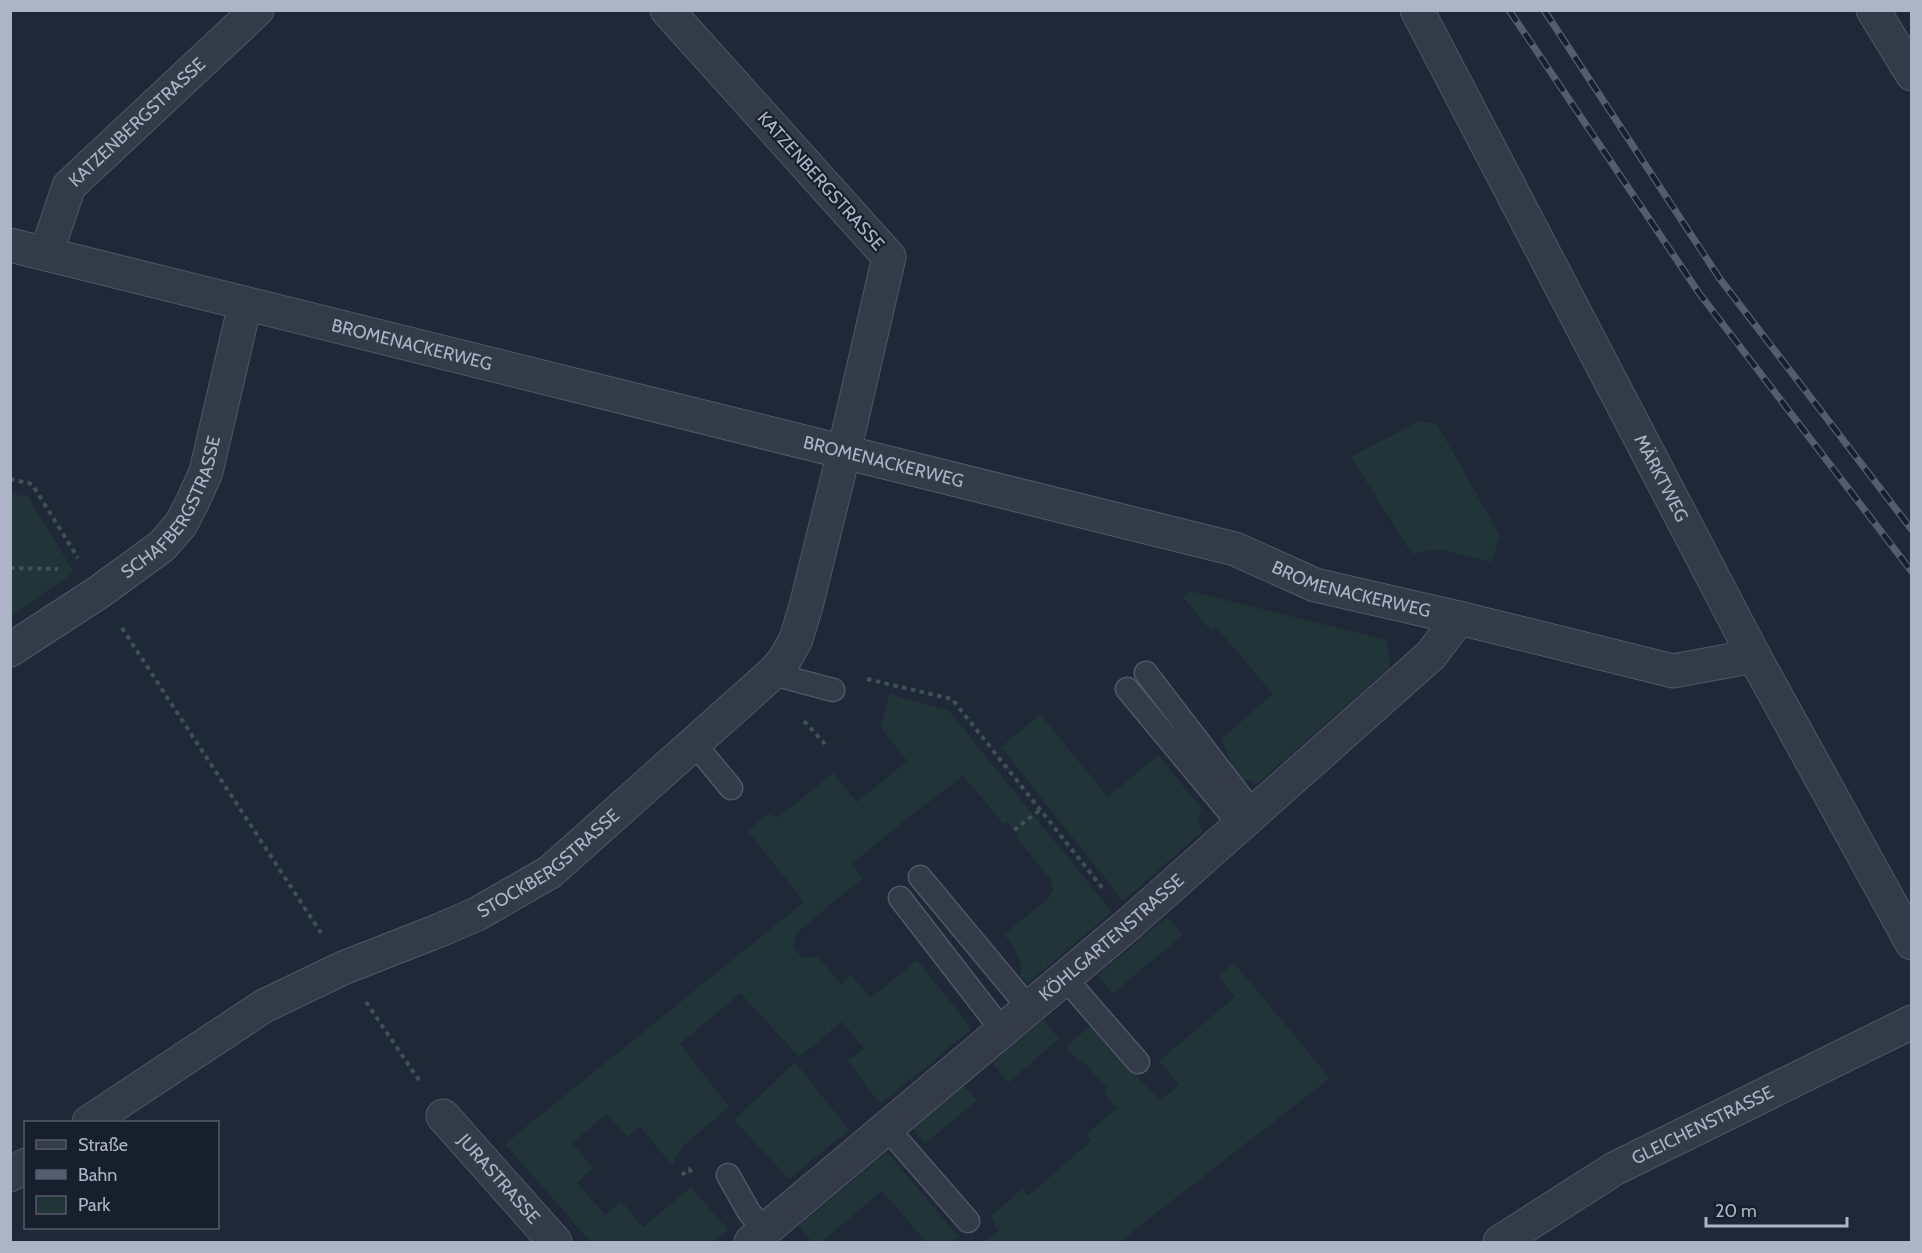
<svg xmlns="http://www.w3.org/2000/svg" width="1922" height="1253" font-family="Cabin,sans-serif">
	<style>
		.green { fill: #213438 }
		.lines { fill: none; stroke-linecap: round; stroke-linejoin: round }
		.lane-casing { stroke: #505766; stroke-width: 25 }
		.street-casing { stroke: #505766; stroke-width: 35 }
		.path { stroke: #3f5156; stroke-width: 4; stroke-dasharray: 4.5 4.5; stroke-linecap: butt }
		.lane { stroke: #333a48; stroke-width: 22 }
		.street { stroke: #333a48; stroke-width: 33 }
		.rail-casing { stroke: #545d6f; stroke-width: 7 }
		.rail { stroke: #181f2c; stroke-width: 4.5; stroke-dasharray: 14; stroke-linecap: butt }
		.labels { text-anchor: middle; stroke-width: 4.5; stroke-linejoin: round; paint-order: stroke }
		.street-label { font-size: 18px; fill: #adb4c5; stroke: #181f2c }
	</style>
	<rect width="100%" height="100%" fill="#1f2837"/>
	<!-- green -->
	<path class="green" d="M 1419,421 L 1437,424 L 1500,536 L 1491,562 L 1440,549 L 1412,554 L 1351,457 Z
		M 11,493 L 28,497 L 74,572 L 11,616 Z
		M 1190,591 L 1387,640 L 1390,667 L 1256,785 L 1252,781 L 1238,779 L 1221,739 L 1273,694 L 1216,627 L 1211,631 L 1183,597 Z
		M 889,694 L 949,711 L 1112,912 L 1028,983 L 1021,976 C 1022,958 1014,948 1004,934 L 1049,898 L 1053,889 L 1050,878 L 1017,839 L 1020,837 L 1007,822 L 1004,824 L 963,776 L 905,820 L 852,864 L 863,878 L 797,932 L 794,948 L 803,958 L 817,956 L 841,984 L 851,975 L 871,998 L 917,960 L 972,1029 L 880,1104 L 848,1061 L 864,1048 L 842,1022 L 799,1057 L 740,993 L 680,1044 L 729,1107 L 683,1146 L 672,1165 L 640,1127 L 627,1137 L 607,1114 L 572,1143 L 593,1168 L 577,1183 L 605,1215 L 621,1201 L 643,1227 L 691,1187 L 728,1230 L 713,1242 L 591,1242 L 505,1144 L 804,902 L 748,831 L 768,814 L 779,817 L 833,773 L 857,802 L 907,761 L 881,728 Z
		M 1040,714 L 1108,797 L 1158,755 L 1202,809 C 1197,817 1197,824 1203,831 L 1123,901 L 1001,747 Z
		M 1167,917 L 1183,935 L 1113,993 L 1097,976 Z
		M 1234,963 L 1330,1078 L 1119,1242 L 984,1242 L 998,1231 L 991,1216 L 1022,1189 L 1028,1196 L 1091,1141 L 1086,1135 L 1117,1108 L 1104,1093 L 1108,1089 L 1082,1060 L 1079,1062 L 1066,1047 L 1091,1025 L 1160,1101 L 1179,1085 L 1159,1061 L 1235,997 L 1218,976 Z
		M 1044,1019 L 1059,1039 L 1008,1083 L 992,1063 Z
		M 795,1062 L 849,1130 L 789,1179 L 734,1120 Z
		M 964,1085 L 977,1100 L 925,1144 L 912,1128 Z
		M 887,1152 L 959,1237 L 952,1242 L 926,1242 L 882,1191 L 821,1242 L 812,1242 L 799,1226 Z"/>
	<g class="lines">
		<defs>
			<path id="lane" d="M 775,671 L 788,678 L 833,690
				M 1146,673 L 1253,813
				M 1127,689 L 1240,825
				M 693,742 L 731,788
				M 920,877 L 1029,1008
				M 900,898 L 1002,1030
				M 1065,978 L 1138,1062
				M 887,1128 L 968,1221
				M 728,1175 L 749,1212 L 764,1230"/>
			<g id="street">
				<path id="s1" d="M 1417,10 L 1754,656 L 1912,943"/>
				<path d="M 1873,10 L 1912,74"/>
				<path id="s2" d="M 10,245 L 1235,549 L 1315,585 L 1459,618 L 1673,671 L 1754,656"/>
				<path id="s3" d="M 46,254 L 69,186 L 257,10"/>
				<path id="s4" d="M 10,650 L 99,592 L 162,546 L 181,524 L 192,503 L 206,472 L 245,304"/>
				<path id="s5" d="M 443,1116 L 555,1242"/>
				<path id="s6" d="M 89,1122 L 264,1006 L 343,968 L 440,930 L 477,914 L 550,872 L 775,671 L 785,659 L 796,639 L 806,606 L 844,452 L 889,257 L 667,10"/>
				<path d="M 10,1175 L 26,1165"/>
				<path id="s7" d="M 751,1242 L 1130,923 L 1431,655 L 1459,618"/>
				<path id="s8" d="M 1500,1242 L 1614,1169 L 1912,1022"/>
			</g>
		</defs>
		<!-- lane casing -->
		<use href="#lane" class="lane-casing"/>
		<!-- street casing -->
		<use href="#street" class="street-casing"/>
		<!-- path -->
		<path class="path" d="M 10,479 L 32,484 L 78,558
			M 10,568 L 58,569
			M 122,628 L 321,933
			M 867,679 L 952,699 L 1104,890
			M 804,721 L 825,744
			M 1014,830 L 1040,810
			M 366,1002 L 421,1083
			M 682,1175 L 689,1169 L 692,1173"/>
		<!-- lane -->
		<use href="#lane" class="lane"/>
		<!-- street -->
		<use href="#street" class="street"/>
		<defs>
			<path id="rail" d="M 1509,10 L 1699,293 L 1912,572
				M 1544,10 L 1720,279 L 1912,530"/>
		</defs>
		<!-- rail casing -->
		<use href="#rail" class="rail-casing"/>
		<!-- rail -->
		<use href="#rail" class="rail"/>
	</g>
	<g class="labels">
		<!-- street labels -->
		<g class="street-label">
			<text dy="6" stroke="none"><textPath href="#s3" startOffset="165">KATZENBERGSTRASSE</textPath></text>
			<text transform="translate(821 181) rotate(48)" y="6">KATZENBERGSTRASSE</text>
			<text dy="6" stroke="none"><textPath href="#s2" startOffset="414">BROMENACKERWEG</textPath></text>
			<text dy="6" stroke="none"><textPath href="#s2" startOffset="900">BROMENACKERWEG</textPath></text>
			<text dy="6" stroke="none"><textPath href="#s1" startOffset="528">MÄRKTWEG</textPath></text>
			<text dy="6" stroke="none"><textPath href="#s4" startOffset="222">SCHAFBERGSTRASSE</textPath></text>
			<text dy="6" stroke="none"><textPath href="#s2" startOffset="1386">BROMENACKERWEG</textPath></text>
			<text dy="6" stroke="none"><textPath href="#s6" startOffset="530">STOCKBERGSTRASSE</textPath></text>
			<text dy="6" stroke="none"><textPath href="#s7" startOffset="472">KÖHLGARTENSTRASSE</textPath></text>
			<text dy="6" stroke="none"><textPath href="#s8" startOffset="234">GLEICHENSTRASSE</textPath></text>
			<text dy="6" stroke="none"><textPath href="#s5" startOffset="84">JURASTRASSE</textPath></text>
		</g>
	</g>
	<!-- border -->
	<rect width="1922" height="1253" fill="none" stroke="#adb4c5" stroke-width="24"/>
	<!-- legend -->
	<rect x="24" y="1121" width="195" height="108" fill="#181f2c" stroke="#545b69" stroke-width="1.5"/>
	<rect x="36" y="1140" width="30" height="9" fill="#333a48" stroke="#545b69" stroke-width="1.5"/>
	<text x="78" y="1151" font-size="18" fill="#adb4c5">Straße</text>
	<rect x="36" y="1170" width="30" height="9" fill="#545d6f" stroke="#545b69" stroke-width="1.5"/>
	<text x="78" y="1181" font-size="18" fill="#adb4c5">Bahn</text>
	<rect x="36" y="1196" width="30" height="18" fill="#213438" stroke="#545b69" stroke-width="1.5"/>
	<text x="78" y="1211" font-size="18" fill="#adb4c5">Park</text>
	<!-- scale -->
	<path d="M1706 1217v9h141v-9" fill="none" stroke="#adb4c5" stroke-width="3"/>
	<text x="1715" y="1217" font-size="18" fill="#adb4c5" stroke="#181f2c" stroke-width="4.5" paint-order="stroke">20 m</text>
</svg>
